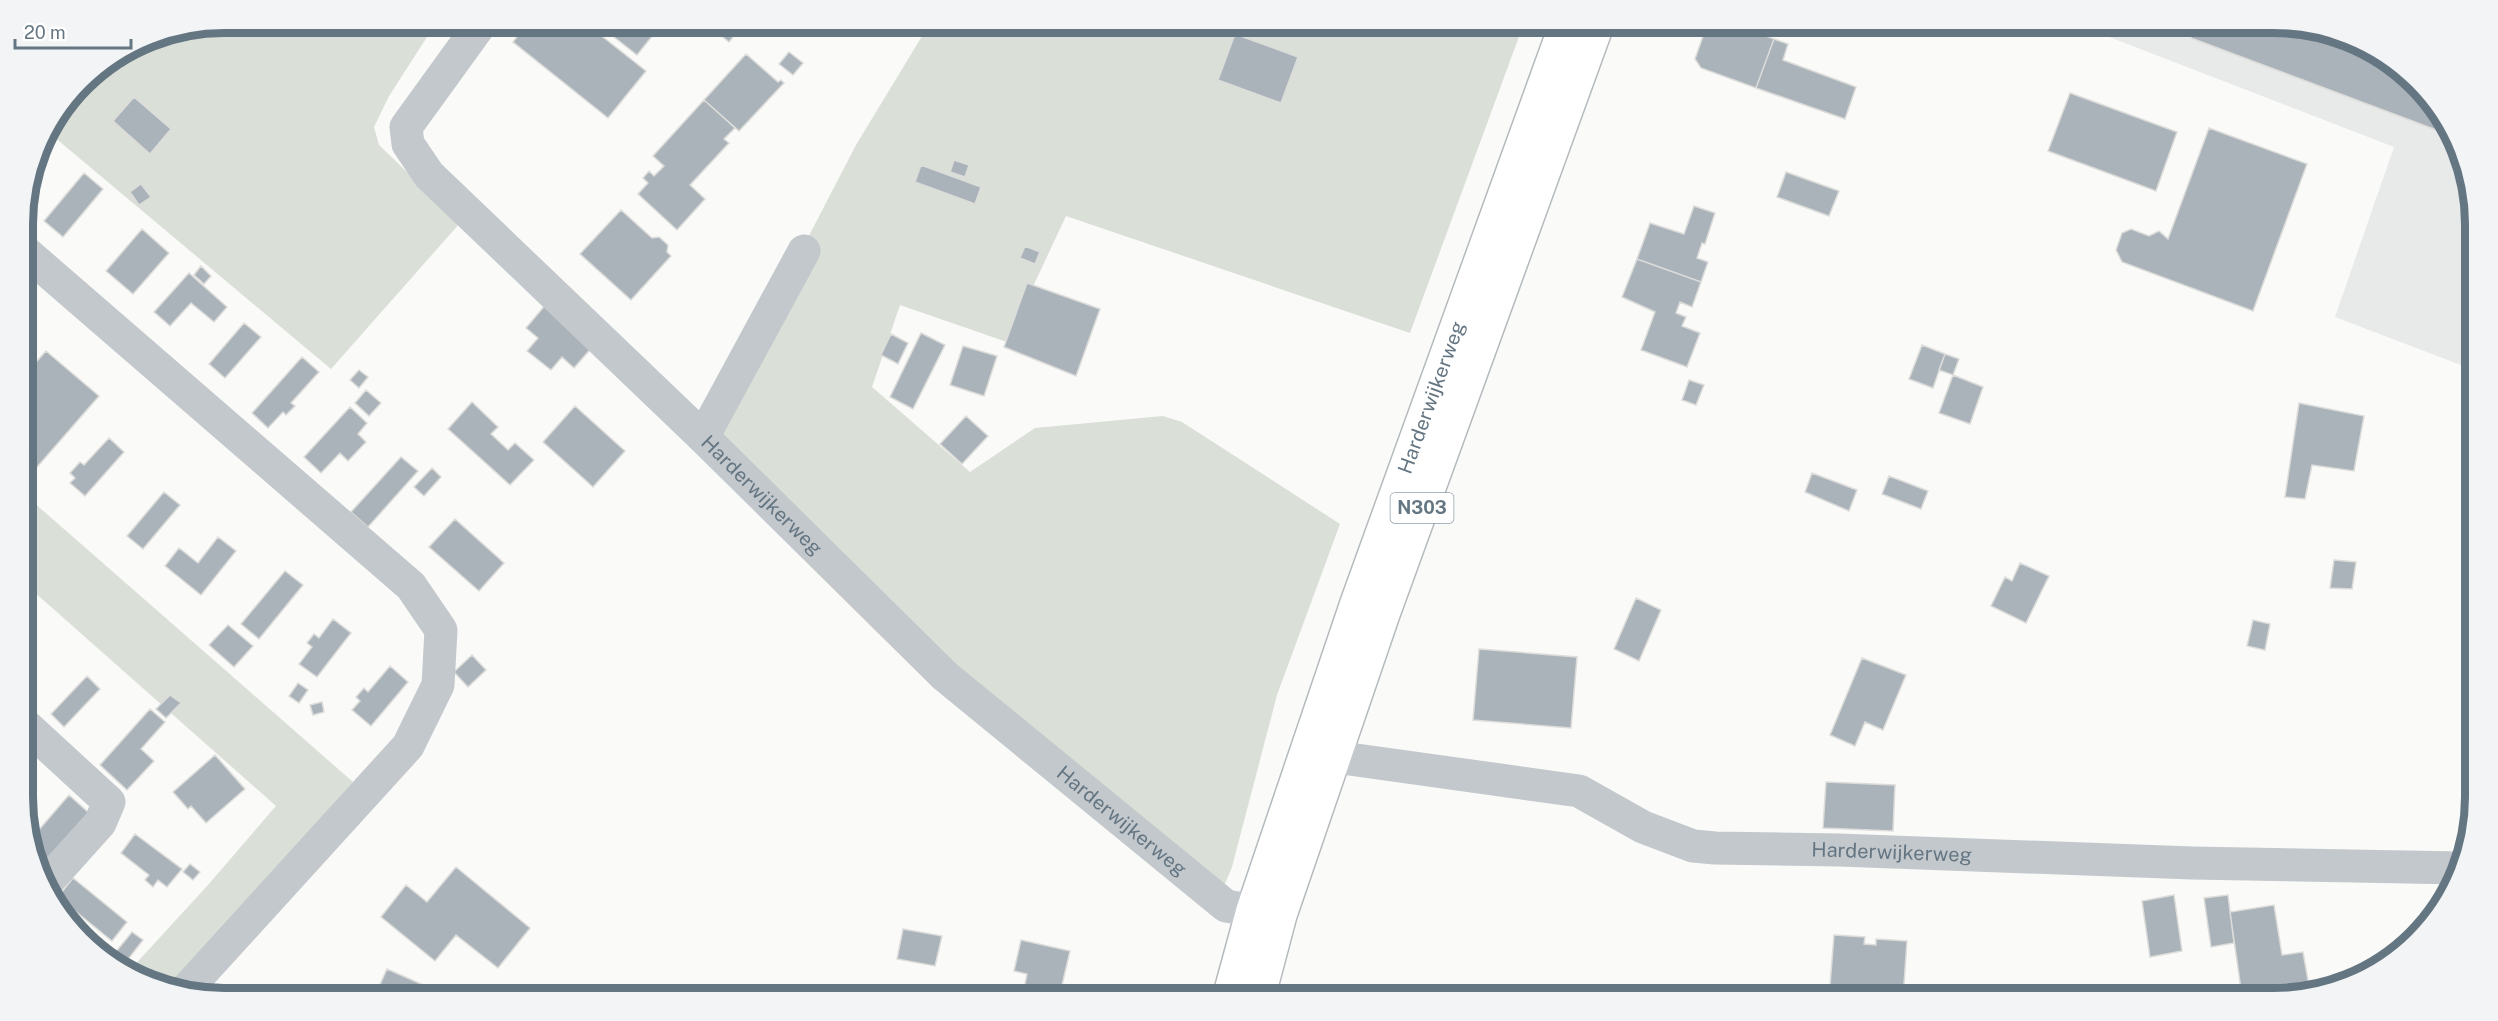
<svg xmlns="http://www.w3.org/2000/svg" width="2498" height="1021" font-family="'Public Sans',sans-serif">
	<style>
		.built { fill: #e8e9e9 }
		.green { fill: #dadfd7 }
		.building { fill: #aab3b9; stroke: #dcdcda; stroke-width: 1.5 }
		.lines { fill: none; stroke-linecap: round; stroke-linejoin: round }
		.major-casing { stroke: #b5babe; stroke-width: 36 }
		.minor { stroke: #c3c8cc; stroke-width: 33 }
		.major { stroke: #fff; stroke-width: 33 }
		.labels { text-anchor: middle; stroke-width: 6; stroke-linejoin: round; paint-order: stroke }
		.shield { fill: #fff; stroke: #939fa8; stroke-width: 1.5 }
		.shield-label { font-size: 18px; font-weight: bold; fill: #657683 }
		.street-label { font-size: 20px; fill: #657683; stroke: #fff }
		.rim { fill: none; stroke: #657683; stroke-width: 8 }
	</style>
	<rect width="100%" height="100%" fill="#fafaf8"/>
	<!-- built -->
	<path class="built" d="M 2073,23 L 2274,23 L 2351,38 L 2434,101 L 2474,198 L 2474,370 L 2335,317 L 2394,147 Z"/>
	<!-- green -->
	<path class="green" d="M 224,23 L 436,23 L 389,96 L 374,127 L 379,145 L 460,223 L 331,369 L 47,131 L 91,73 L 147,38 Z
		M 930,23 L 1524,23 L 1410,333 L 1066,216 L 1007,342 L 900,305 L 872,387 L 970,472 L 1035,428 L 1163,416 L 1182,422 L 1340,524 L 1277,695 L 1232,867 L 1217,903 L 933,644 L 711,425 L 856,145 Z
		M 24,494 L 353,782 L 169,988 L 147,983 L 130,970 L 208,885 L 276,806 L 24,583 Z"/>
	<!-- building -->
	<path class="building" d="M 528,22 L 584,22 L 646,71 L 608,118 L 513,42 Z
		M 595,22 L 647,22 L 657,30 L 637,55 Z
		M 704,22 L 735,22 L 741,27 L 729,42 Z
		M 824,22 L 846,22 L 841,32 Z
		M 1708,22 L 1729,22 L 1774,39 L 1756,88 L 1701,68 L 1695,59 Z
		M 2197,22 L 2274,22 L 2351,38 L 2434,101 L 2447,134 L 2191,38 Z
		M 1235,34 L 1298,57 L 1281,103 L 1218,80 Z
		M 1774,39 L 1788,44 L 1783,60 L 1856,87 L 1845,119 L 1756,88 Z
		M 789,52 L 803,63 L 793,75 L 779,64 Z
		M 746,54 L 778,82 L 781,80 L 784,83 L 739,131 L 704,100 Z
		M 2070,93 L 2177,132 L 2156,191 L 2048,151 Z
		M 134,97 L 171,129 L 150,154 L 113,121 Z
		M 704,100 L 735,128 L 724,139 L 729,143 L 690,185 L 705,199 L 677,230 L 638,194 L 648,183 L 643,178 L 649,171 L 654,176 L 664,166 L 653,156 Z
		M 2209,128 L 2307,164 L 2253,311 L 2122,262 L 2116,250 L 2122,233 L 2131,229 L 2149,236 L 2159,231 L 2168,239 Z
		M 954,160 L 969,165 L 965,177 L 950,172 Z
		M 921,165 L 981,187 L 975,204 L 915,182 Z
		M 1786,172 L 1839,191 L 1829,216 L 1777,197 Z
		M 84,173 L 103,189 L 63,237 L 44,221 Z
		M 141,184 L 151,197 L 139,205 L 130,192 Z
		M 1694,206 L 1715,213 L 1705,244 L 1702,243 L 1697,258 L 1708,262 L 1701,282 L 1637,259 L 1650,223 L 1684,234 Z
		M 621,210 L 652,238 L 659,237 L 668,245 L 667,252 L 671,256 L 631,300 L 580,254 Z
		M 142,229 L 169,253 L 133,294 L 106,271 Z
		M 1025,246 L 1040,252 L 1035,264 L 1020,258 Z
		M 1637,259 L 1701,282 L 1692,307 L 1680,302 L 1676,313 L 1686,317 L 1682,326 L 1700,333 L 1687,367 L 1641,350 L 1655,312 L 1622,297 Z
		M 201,266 L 211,276 L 204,284 L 194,275 Z
		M 189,273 L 227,307 L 214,322 L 191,303 L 170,326 L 154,312 Z
		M 1027,283 L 1100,309 L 1076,376 L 1004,347 Z
		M 547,303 L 595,344 L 574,368 L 562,357 L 551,370 L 527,351 L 538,338 L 526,328 Z
		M 244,323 L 261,337 L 225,378 L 209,364 Z
		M 921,333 L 945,345 L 913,409 L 890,397 Z
		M 891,334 L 908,343 L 898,364 L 881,355 Z
		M 1922,345 L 1945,354 L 1933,388 L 1909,379 Z
		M 963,346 L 997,356 L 984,396 L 950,385 Z
		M 46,351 L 99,396 L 24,482 L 23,377 Z
		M 1945,354 L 1959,359 L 1953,375 L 1939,370 Z
		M 302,357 L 319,372 L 291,403 L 295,406 L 286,415 L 283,412 L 268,428 L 252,413 Z
		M 359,370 L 368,377 L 359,388 L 350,380 Z
		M 1953,375 L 1983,387 L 1970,424 L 1939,413 Z
		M 1689,380 L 1704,385 L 1696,405 L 1682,400 Z
		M 366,390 L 381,403 L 369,416 L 355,403 Z
		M 472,402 L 498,427 L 491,434 L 508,450 L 515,443 L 534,460 L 510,485 L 448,429 Z
		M 2299,403 L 2364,416 L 2354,471 L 2312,465 L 2305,499 L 2285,497 Z
		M 575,406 L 625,451 L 593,487 L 543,442 Z
		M 350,407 L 367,423 L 358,434 L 366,442 L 348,461 L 340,453 L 321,473 L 304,457 Z
		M 966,416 L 988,436 L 962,464 L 940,444 Z
		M 109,438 L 124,452 L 85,496 L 70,483 L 75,478 L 70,473 L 80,462 L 84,465 Z
		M 401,457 L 418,471 L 368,527 L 351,512 Z
		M 432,468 L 441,477 L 424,496 L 414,487 Z
		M 1812,473 L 1857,490 L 1849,511 L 1805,492 Z
		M 1889,476 L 1928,491 L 1921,509 L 1882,494 Z
		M 164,492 L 180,505 L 143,549 L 127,536 Z
		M 455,519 L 504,563 L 479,591 L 429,547 Z
		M 218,537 L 236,551 L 201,595 L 165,566 L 179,548 L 198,563 Z
		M 2334,560 L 2356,562 L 2352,589 L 2330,588 Z
		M 2020,563 L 2049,576 L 2026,623 L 1991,606 L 2005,577 L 2012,581 Z
		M 285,571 L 303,585 L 259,639 L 241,624 Z
		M 1636,598 L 1661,610 L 1639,661 L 1614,649 Z
		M 333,619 L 351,633 L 317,677 L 299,664 L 312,647 L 307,643 L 314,634 L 319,638 Z
		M 2253,620 L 2270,624 L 2265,650 L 2247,646 Z
		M 228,625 L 253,646 L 234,667 L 209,645 Z
		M 1479,649 L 1577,657 L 1571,728 L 1473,720 Z
		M 472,655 L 486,670 L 468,687 L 454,672 Z
		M 1862,658 L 1906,675 L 1883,730 L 1865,722 L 1855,746 L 1830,735 Z
		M 390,666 L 408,682 L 371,726 L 352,710 L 360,701 L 356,697 L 364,688 L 368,692 Z
		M 87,676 L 100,689 L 64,727 L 51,714 Z
		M 298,683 L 308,690 L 299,703 L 289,696 Z
		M 170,695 L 181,703 L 166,718 L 156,709 Z
		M 322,702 L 324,712 L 313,715 L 310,705 Z
		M 150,709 L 165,722 L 141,749 L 154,761 L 127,790 L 100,765 Z
		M 215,755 L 245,789 L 206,823 L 191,806 L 188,809 L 173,792 Z
		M 1826,782 L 1895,785 L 1893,831 L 1823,828 Z
		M 69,795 L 89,813 L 41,865 L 31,839 Z
		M 135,834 L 182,869 L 167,887 L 158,880 L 153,887 L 145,880 L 149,875 L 121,853 Z
		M 190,864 L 200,872 L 193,880 L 183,872 Z
		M 456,867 L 530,928 L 498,968 L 456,935 L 435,961 L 381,917 L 406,885 L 427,902 Z
		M 73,878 L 127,922 L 112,941 L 58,897 Z
		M 2174,895 L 2182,951 L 2150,957 L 2142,901 Z
		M 2228,895 L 2234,943 L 2211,947 L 2204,898 Z
		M 2274,905 L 2282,955 L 2303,952 L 2309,986 L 2242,996 L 2230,912 Z
		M 903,929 L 942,936 L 935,966 L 897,959 Z
		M 132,932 L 143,940 L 126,962 L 115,953 Z
		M 1834,935 L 1865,937 L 1864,944 L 1876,945 L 1876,939 L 1907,941 L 1903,998 L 1829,998 Z
		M 1021,940 L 1070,951 L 1059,998 L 1043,998 L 1023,994 L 1027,974 L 1014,971 Z
		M 387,969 L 430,988 L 426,998 L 374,998 Z"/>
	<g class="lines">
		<defs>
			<g id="major">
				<path id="s3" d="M 1229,998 L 1253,910 L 1357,603 L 1567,22"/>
				<path d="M 1258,998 L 1280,915 L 1383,614 L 1598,22"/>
			</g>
		</defs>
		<!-- major casing -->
		<use href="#major" class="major-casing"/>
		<!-- minor -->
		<g class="minor">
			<path id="s1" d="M 482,22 L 406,127 L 408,144 L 429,175 L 703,437 L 945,676 L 1226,906 L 1280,915"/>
			<path d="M 23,250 L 411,586 L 441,630 L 438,685 L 408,746 L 185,991"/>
			<path d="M 703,437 L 804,251"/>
			<path d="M 24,724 L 109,802 L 100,823 L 48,881"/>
			<path id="s2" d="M 1335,757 L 1579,791 L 1643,827 L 1693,846 L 1715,848 L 1839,850 L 2192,863 L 2461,868"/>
		</g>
		<!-- major -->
		<use href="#major" class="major"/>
	</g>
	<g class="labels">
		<!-- shield labels -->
		<rect class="shield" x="1390.5" y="493" width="63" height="30" rx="4.5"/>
		<g class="shield-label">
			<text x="1422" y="514">N303</text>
		</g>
		<!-- street labels -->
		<g class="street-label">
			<text dy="7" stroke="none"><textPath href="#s3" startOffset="634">Harderwijkerweg</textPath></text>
			<text dy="7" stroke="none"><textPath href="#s1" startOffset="646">Harderwijkerweg</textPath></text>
			<text dy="7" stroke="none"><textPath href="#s1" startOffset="1132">Harderwijkerweg</textPath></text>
			<text dy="7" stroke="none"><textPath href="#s2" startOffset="572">Harderwijkerweg</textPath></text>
		</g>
	</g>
	<!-- crop -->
	<path d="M0 0H2498V1021H0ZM224 33H2274A191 191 0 0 1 2465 224V797A191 191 0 0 1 2274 988H224A191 191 0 0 1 33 797V224A191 191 0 0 1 224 33Z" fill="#f3f4f5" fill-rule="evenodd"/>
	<path class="rim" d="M224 33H2274A191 191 0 0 1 2465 224V797A191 191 0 0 1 2274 988H224A191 191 0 0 1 33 797V224A191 191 0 0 1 224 33Z"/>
	<!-- scale -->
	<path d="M15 39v9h116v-9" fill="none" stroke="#657683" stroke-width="3"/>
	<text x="24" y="39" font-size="18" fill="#657683" stroke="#ffffff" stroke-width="4.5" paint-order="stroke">20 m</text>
</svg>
